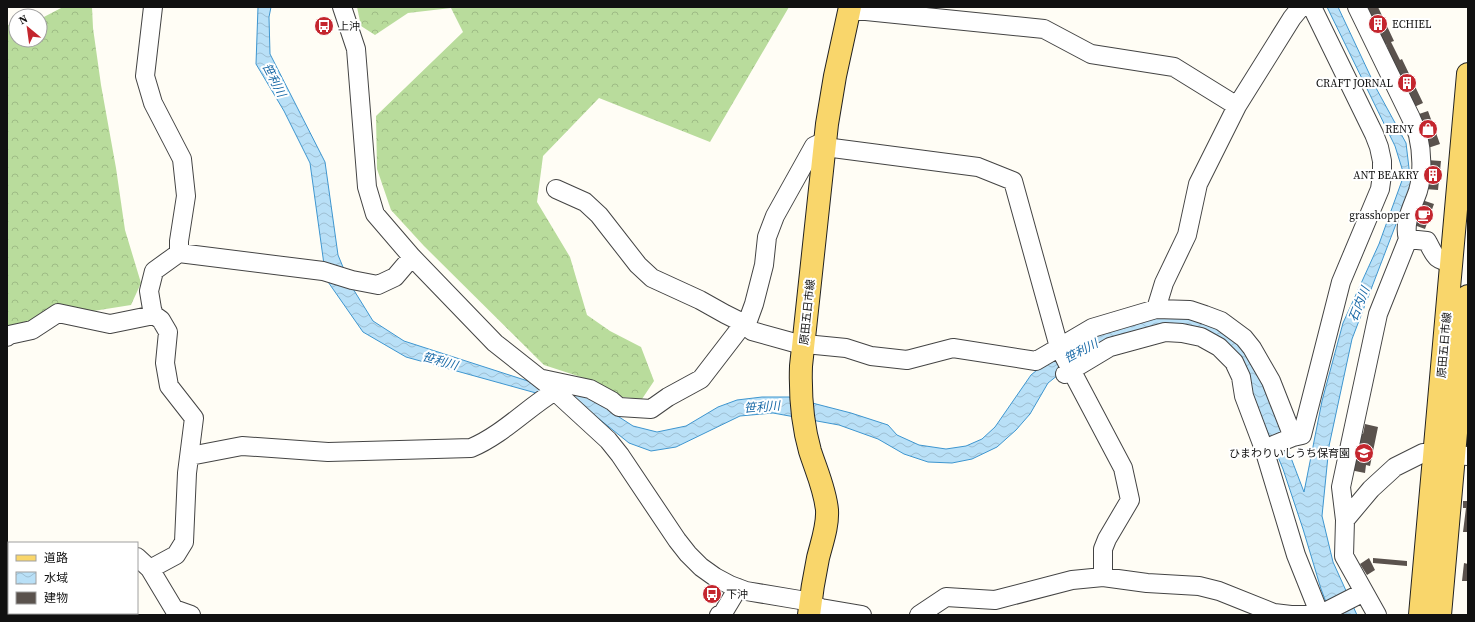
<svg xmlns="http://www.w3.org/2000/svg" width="1475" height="622" font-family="'Source Serif 4','Noto Sans JP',serif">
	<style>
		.forest { fill: url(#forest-crowns) }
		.water { fill: url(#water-waves); stroke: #3f96cf }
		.building { fill: #5a524d }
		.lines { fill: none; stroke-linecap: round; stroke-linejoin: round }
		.minor-casing { stroke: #444; stroke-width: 20 }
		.major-casing { stroke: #222; stroke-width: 24 }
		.minor { stroke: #fff; stroke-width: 18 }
		.major { stroke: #f9d66b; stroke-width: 22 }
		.labels { text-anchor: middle; stroke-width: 4; stroke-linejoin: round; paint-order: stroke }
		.poi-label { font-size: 11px; fill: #111; stroke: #fff; text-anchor: end }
		.street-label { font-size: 11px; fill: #111; stroke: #fff }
		.water-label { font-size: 12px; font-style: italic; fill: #1768a6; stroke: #fff }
	</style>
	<defs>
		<pattern id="forest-crowns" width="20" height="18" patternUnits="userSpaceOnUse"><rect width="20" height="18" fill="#b9dc9c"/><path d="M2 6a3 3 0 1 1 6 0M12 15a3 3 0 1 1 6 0" fill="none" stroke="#9ebc85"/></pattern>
		<pattern id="water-waves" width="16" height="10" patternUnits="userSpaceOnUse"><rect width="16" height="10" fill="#b9e0f7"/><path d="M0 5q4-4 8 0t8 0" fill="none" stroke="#9ebfd3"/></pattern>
	</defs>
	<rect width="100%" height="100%" fill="#fffdf5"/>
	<!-- forest -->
	<path class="forest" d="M 63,7 L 92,7 L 93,28 L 101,85 L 116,168 L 125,230 L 141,283 L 131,305 L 87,312 L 7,331 L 7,25 L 16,24 L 16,40 L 40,40 L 40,19 Z
		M 357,7 L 789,7 L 710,142 L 599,98 L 543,156 L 537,202 L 570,257 L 587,315 L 610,331 L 641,347 L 654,381 L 642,399 L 622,397 L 590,380 L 544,365 L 424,246 L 391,210 L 377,169 L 376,116 L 463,32 L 451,8 L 408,13 L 375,35 L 361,26 Z"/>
	<!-- water -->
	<path class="water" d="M 258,7 L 271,7 L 269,17 L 270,54 L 325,162 L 338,255 L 350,284 L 373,321 L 404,341 L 534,383 L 596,396 L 616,415 L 633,426 L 657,432 L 686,426 L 718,407 L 737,400 L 762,397 L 789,397 L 851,413 L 888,425 L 897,435 L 919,445 L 946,449 L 966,446 L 982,439 L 995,427 L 1031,375 L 1054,356 L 1096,332 L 1143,317 L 1180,315 L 1213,322 L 1239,342 L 1262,373 L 1288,450 L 1304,492 L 1322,401 L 1343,323 L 1379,244 L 1404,175 L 1395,146 L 1327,7 L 1338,7 L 1376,88 L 1406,143 L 1411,185 L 1352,339 L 1329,446 L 1322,516 L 1333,562 L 1357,615 L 1331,615 L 1321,589 L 1303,529 L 1283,469 L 1242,371 L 1185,330 L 1073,363 L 1048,383 L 1030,414 L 1016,430 L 997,447 L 972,459 L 952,463 L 928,462 L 904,454 L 878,439 L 839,425 L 773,413 L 740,416 L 676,447 L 651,451 L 629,443 L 583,406 L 406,357 L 363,332 L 326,279 L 310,163 L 284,111 L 256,64 Z"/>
	<!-- building -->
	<path class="building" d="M 1363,7 L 1378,7 L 1394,41 L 1391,42 L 1400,60 L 1402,59 L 1423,103 L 1412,108 L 1386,44 L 1381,46 Z
		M 1428,111 L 1440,144 L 1428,148 L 1416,115 Z
		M 1427,160 L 1441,161 L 1438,190 L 1425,189 Z
		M 1422,200 L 1434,204 L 1425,229 L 1414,225 Z
		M 1365,424 L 1378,427 L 1370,466 L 1366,465 L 1365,473 L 1350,470 L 1358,433 L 1363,434 Z
		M 1463,501 L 1468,501 L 1468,532 L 1463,532 L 1466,508 L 1463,508 Z
		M 1369,558 L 1375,570 L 1367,575 L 1360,564 Z
		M 1373,558 L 1407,561 L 1407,566 L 1373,563 Z
		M 1464,563 L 1468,564 L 1468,581 L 1462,581 Z"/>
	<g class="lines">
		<defs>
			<path id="minor" d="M 153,7 L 145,76 L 153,103 L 182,159 L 186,196 L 179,241 L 179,253
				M 342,7 L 356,49 L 367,187 L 375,214 L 412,257 L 495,343 L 547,384 L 608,440 L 620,455 L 677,540 L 688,554 L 701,567 L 715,577 L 730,585 L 746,591 L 800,600 L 821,608 L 862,615
				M 1357,7 L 1411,118 C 1413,123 1416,129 1418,135 C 1422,152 1423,174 1418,191 C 1413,206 1403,222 1408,239 L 1378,314 L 1341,487 L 1345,520 L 1344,556 L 1377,615
				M 849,11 L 866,11 L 1044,29 L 1091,54 L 1174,67 L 1237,106
				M 825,147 L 978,167 L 1013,181 L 1059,347 L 1123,468 L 1130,500 L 1107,539 L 1103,549 L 1103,577
				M 556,189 L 585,202 L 599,215 L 638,265 L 652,278 L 700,300 L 725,314 L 741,322 L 752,331 L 795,343 L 846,348 L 871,356 L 907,360 L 953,348 L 1036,361 L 1092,328 L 1156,309 L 1190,310 L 1205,315 L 1221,321 L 1244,338 L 1252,348 L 1271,381 L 1293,437 L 1302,435 L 1341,282 L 1380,189 L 1382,175 L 1382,161 L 1379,147 L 1374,134 L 1312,7
				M 1408,239 L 1427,241 C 1435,255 1434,260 1451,262
				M 1156,309 L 1164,283 L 1187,235 L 1198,184 L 1237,106 L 1292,18 L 1301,7
				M 7,337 L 9,335 L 32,330 L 58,313 L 110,324 L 154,315
				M 1065,374 L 1110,347 L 1165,332 L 1182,333 L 1201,337 L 1219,347 L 1234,362 L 1241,377 L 1244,396 L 1264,449 L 1296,555 L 1320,615
				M 543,379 L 590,389 L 612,401 L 619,407 L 651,409 L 668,397 L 701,379 L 741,327 L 746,326 L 754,304 L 764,265 L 767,237 L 775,216 L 814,146 L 825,141
				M 1264,449 L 1293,437
				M 190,456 L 242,446 L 328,452 L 471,448 C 502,435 526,409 555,391
				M 1345,520 L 1371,489 L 1395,467 L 1423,453 L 1468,456
				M 137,557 L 150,569 L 174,609 L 191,615
				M 7,568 L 9,568
				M 150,569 L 176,555 L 184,542 L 187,473 L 194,418 L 169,386 L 165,363 L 168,332 L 161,320 L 154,315 L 152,309 L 149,291 L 154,271 L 179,253 L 323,271 L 352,280 L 378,285 L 395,277 L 412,257
				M 719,615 L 723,613 L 738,588
				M 919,615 L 946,597 L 995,600 L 1072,580 L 1103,577 L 1147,583 L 1199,586 L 1219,591 L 1274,613 L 1291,615 L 1323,613 L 1364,592"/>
			<path id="major" d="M 809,615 C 811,596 814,577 818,558 C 822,542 828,526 827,510 C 825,489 816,470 810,451 C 802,423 800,396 801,366 L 827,124 L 835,76 L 850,7
				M 1420,615 L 1468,74
				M 1440,615 L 1468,296"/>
		</defs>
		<!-- minor casing -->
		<use href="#minor" class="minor-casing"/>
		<!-- major casing -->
		<use href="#major" class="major-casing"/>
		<!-- minor -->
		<use href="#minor" class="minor"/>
		<!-- major -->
		<use href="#major" class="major"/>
	</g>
	<!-- icons -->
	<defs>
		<symbol id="building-disc" viewBox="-11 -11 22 22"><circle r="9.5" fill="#c4262e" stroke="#fff"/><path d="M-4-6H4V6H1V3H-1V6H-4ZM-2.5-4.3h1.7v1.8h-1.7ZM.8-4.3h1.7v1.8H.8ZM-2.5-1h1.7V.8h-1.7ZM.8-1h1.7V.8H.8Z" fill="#fff"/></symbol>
		<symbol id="bus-disc" viewBox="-11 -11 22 22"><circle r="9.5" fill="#c4262e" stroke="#fff"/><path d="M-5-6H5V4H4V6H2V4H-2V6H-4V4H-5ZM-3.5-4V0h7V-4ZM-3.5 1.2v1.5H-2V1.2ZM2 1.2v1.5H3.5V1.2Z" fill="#fff"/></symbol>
		<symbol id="shop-disc" viewBox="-11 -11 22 22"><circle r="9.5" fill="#c4262e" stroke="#fff"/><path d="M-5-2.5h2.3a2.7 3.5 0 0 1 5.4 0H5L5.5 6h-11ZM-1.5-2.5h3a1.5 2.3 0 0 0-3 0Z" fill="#fff"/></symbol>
		<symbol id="cafe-disc" viewBox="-11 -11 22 22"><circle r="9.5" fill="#c4262e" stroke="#fff"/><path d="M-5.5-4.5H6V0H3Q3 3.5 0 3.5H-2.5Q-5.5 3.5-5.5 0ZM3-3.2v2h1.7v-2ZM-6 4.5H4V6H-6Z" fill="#fff"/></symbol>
		<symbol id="school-disc" viewBox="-11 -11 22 22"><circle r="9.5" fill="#c4262e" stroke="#fff"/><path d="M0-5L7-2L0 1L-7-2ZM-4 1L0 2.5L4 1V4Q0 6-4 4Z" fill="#fff"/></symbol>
	</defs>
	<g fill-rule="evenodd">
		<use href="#building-disc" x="1367" y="13" width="22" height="22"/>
		<use href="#bus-disc" x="313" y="15" width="22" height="22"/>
		<use href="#building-disc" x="1396" y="72" width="22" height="22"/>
		<use href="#shop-disc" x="1417" y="118" width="22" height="22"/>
		<use href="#building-disc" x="1422" y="164" width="22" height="22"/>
		<use href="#cafe-disc" x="1413" y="204" width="22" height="22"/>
		<use href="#school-disc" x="1353" y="442" width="22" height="22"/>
		<use href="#bus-disc" x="701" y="583" width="22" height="22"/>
	</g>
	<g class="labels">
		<!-- poi labels -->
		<g class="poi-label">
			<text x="1392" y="28" text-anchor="start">ECHIEL</text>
			<text x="338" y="30" text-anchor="start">上沖</text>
			<text x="1393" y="87">CRAFT JORNAL</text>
			<text x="1414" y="133">RENY</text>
			<text x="1419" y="179">ANT BEAKRY</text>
			<text x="1410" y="219">grasshopper</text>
			<text x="1350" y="457">ひまわりいしうち保育園</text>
			<text x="726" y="598" text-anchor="start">下沖</text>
		</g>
		<!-- street labels -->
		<g class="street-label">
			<text transform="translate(807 312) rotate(-84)" y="4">原田五日市線</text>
			<text transform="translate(1444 345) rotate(-85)" y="4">原田五日市線</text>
		</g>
		<!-- water labels -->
		<g class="water-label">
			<text transform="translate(274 80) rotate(63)" y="4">笹利川</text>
			<text transform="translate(1359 304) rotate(-68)" y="4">石内川</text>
			<text transform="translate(1081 351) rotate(-28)" y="4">笹利川</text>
			<text transform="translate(440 361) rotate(16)" y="4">笹利川</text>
			<text transform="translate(762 407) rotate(-4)" y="4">笹利川</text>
		</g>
	</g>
	<!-- border -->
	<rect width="1475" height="622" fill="none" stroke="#111111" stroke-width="16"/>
	<!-- legend -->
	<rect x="8" y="542" width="130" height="72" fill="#ffffff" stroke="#a0a0a0"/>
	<rect x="16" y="555" width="20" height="6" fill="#f9d66b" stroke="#a0a0a0"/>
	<text x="44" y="562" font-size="12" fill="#111111">道路</text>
	<rect x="16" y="572" width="20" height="12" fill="url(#water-waves)" stroke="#a0a0a0"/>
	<text x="44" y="582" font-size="12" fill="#111111">水域</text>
	<rect x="16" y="592" width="20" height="12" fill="#5a524d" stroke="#a0a0a0"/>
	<text x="44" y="602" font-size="12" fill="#111111">建物</text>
	<!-- north arrow -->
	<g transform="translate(28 28) rotate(331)"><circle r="19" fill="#ffffff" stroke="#a0a0a0"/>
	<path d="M0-3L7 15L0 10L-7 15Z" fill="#c4262e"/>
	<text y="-6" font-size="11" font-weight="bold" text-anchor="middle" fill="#111111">N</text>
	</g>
</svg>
